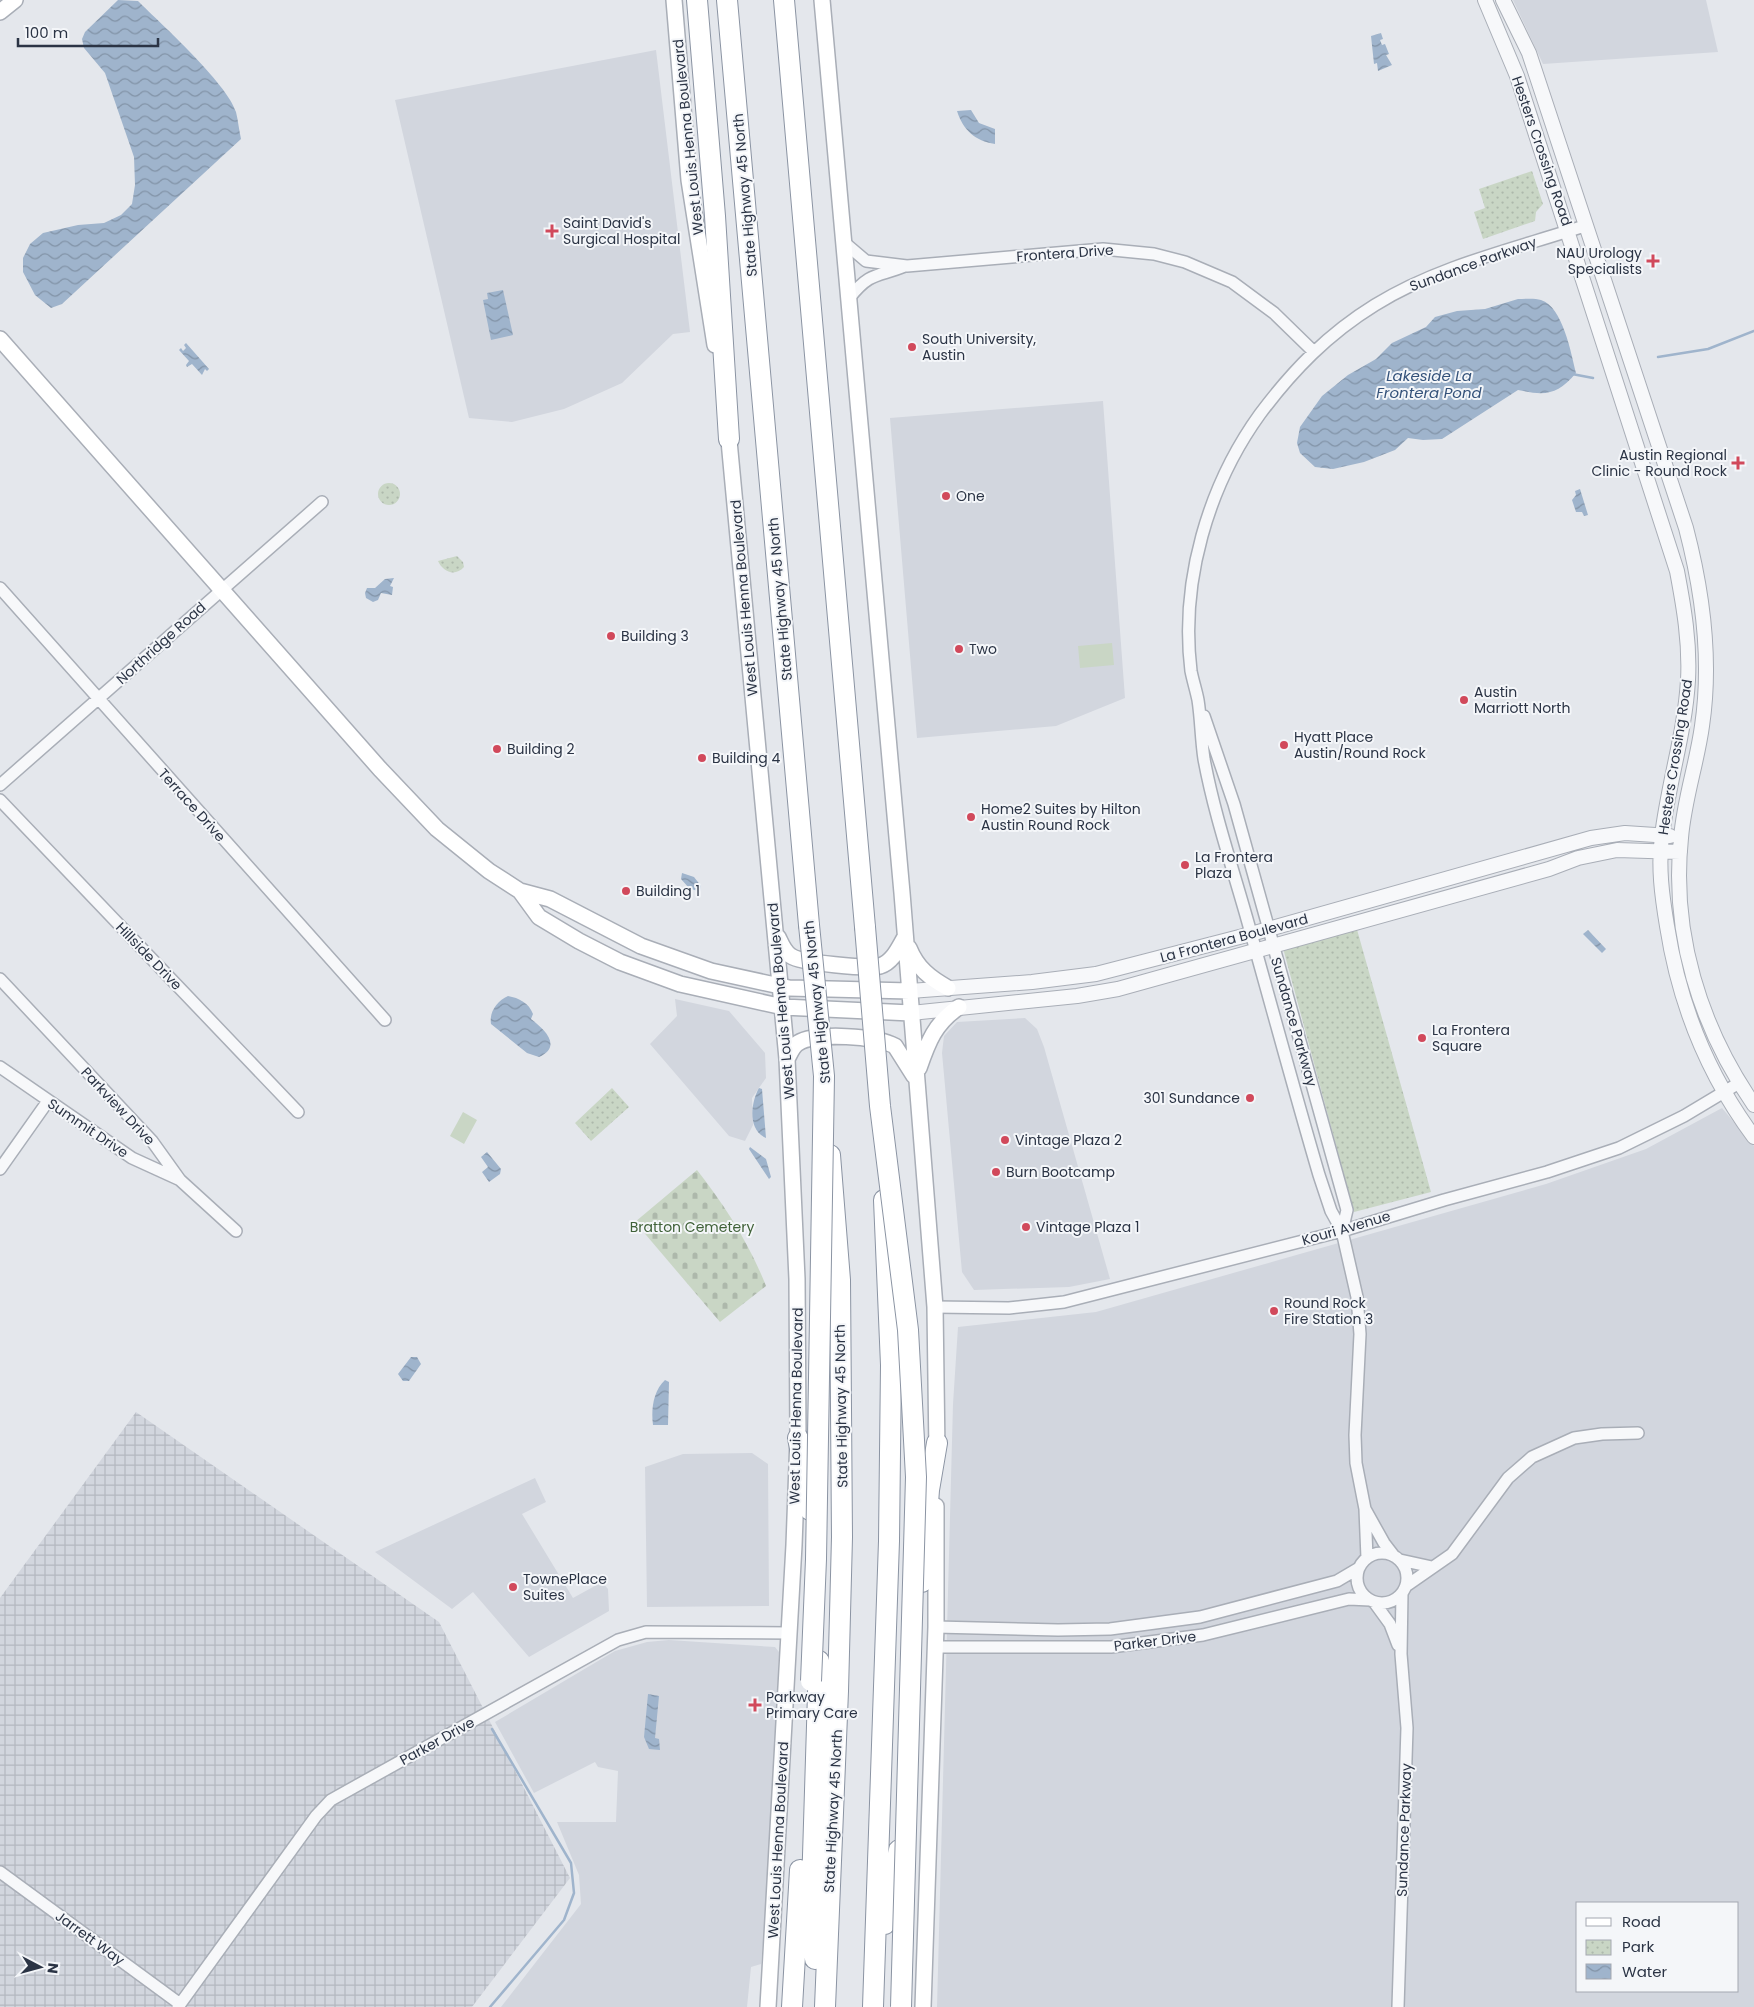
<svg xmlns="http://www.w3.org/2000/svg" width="1754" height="2007" font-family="Poppins,sans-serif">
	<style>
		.built { fill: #d2d6de; fill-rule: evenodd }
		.industrial { fill: url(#industrial-grid) }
		.grass { fill: #c9d6c5 }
		.cemetery { fill: url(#cemetery-stones) }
		.park { fill: url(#park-dots) }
		.water { fill: url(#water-waves) }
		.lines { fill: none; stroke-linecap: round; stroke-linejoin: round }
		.stream { stroke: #9fb4cc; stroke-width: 2.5 }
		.minor-casing { stroke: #a9aeb7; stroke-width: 14 }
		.tertiary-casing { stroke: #a9aeb7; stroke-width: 16 }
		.secondary-casing { stroke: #a9aeb7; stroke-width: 18 }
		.motorway-casing { stroke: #8b94a3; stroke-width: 22 }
		.minor { stroke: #f7f8fa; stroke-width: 11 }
		.tertiary { stroke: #f7f8fa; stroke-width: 14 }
		.secondary { stroke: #fff; stroke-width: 15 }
		.motorway { stroke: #fff; stroke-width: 20 }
		.motorway-bridge-casing { stroke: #8b94a3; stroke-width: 22; stroke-linecap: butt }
		.motorway-bridge { stroke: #fff; stroke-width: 20 }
		.poi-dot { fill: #d1495b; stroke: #f4f6f9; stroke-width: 2 }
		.labels { text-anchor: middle; stroke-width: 4; stroke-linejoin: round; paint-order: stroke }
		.street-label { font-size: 14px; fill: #2b3445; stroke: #f4f6f9 }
		.poi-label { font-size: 14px; fill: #2b3445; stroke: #f4f6f9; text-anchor: start }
		.park-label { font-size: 14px; fill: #3f6138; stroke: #f4f6f9 }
		.water-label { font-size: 15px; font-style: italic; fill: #34527a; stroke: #f4f6f9 }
	</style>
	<defs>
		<pattern id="industrial-grid" width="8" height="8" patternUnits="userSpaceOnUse" patternTransform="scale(1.25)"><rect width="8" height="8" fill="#d2d6de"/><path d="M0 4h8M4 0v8" fill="none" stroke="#b4b8c0"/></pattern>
		<pattern id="cemetery-stones" width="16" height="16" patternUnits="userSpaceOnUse" patternTransform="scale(1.25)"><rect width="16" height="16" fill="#c9d6c5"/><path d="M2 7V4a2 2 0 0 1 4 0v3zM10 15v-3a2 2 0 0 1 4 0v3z" fill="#adb8ab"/></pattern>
		<pattern id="park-dots" width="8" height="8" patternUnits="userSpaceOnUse" patternTransform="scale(1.25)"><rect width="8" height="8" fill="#c9d6c5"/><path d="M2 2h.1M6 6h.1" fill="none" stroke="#adb8ab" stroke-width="1.8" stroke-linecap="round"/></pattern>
		<pattern id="water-waves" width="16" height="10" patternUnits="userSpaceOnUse" patternTransform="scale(1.25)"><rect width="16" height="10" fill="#9fb4cc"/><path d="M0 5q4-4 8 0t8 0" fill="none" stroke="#8293a7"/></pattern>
	</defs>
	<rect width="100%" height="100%" fill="#e4e7ec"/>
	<!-- built -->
	<path class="built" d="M 1513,0 L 1706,0 L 1718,52 L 1543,64 Z
		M 656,50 L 690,332 L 673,334 L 622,383 L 564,409 L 512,422 L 469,418 L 395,100 Z
		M 1103,401 L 1125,698 L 1056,726 L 917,738 L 890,418 Z
		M 675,999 L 729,1011 L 765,1053 L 766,1078 L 752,1098 L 753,1125 L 745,1141 L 729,1136 L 650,1044 L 677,1016 Z
		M 1025,1018 L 1037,1029 L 1044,1047 L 1110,1279 L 1069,1287 L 974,1290 L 962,1272 L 942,1053 L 944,1036 L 957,1022 Z
		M 1722,1108 L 1754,1146 L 1754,2007 L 937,2007 L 953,1404 L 958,1327 L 1096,1312 L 1546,1184 L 1646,1149 ZM 1578,1903 L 1738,1903 L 1738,1991 L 1578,1991 Z
		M 752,1453 L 768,1464 L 769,1606 L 647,1607 L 645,1467 L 683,1454 Z
		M 535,1478 L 546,1502 L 522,1514 L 573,1598 L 602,1582 L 608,1589 L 609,1611 L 529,1657 L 473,1592 L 452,1609 L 375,1552 Z
		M 669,1640 L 775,1647 L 779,1652 L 772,1843 L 761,1964 L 751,1967 L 747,2007 L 501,2007 L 581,1904 L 579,1875 L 557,1822 L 616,1822 L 618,1771 L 598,1767 L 595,1762 L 534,1793 L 495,1722 L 615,1651 L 647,1642 Z"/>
	<!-- industrial -->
	<path class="industrial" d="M 136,1412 L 439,1622 L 570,1878 L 472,2007 L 0,2007 L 0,1598 Z"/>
	<!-- grass -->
	<path class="grass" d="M 1112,643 L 1114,665 L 1080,668 L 1078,646 Z
		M 463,1112 L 477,1120 L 464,1144 L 450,1136 Z"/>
	<!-- cemetery -->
	<path class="cemetery" d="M 697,1170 C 725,1206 749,1243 766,1286 L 720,1322 L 635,1222 Z"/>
	<!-- park -->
	<path class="park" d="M 1532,171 L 1543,204 L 1536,212 L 1535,221 L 1483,239 L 1474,212 L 1485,208 L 1479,189 Z
		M378 494a11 11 0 1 1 22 0a11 11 0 1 1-22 0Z
		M 457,556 L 463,562 L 464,567 C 455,577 443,572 438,561 Z
		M 1356,926 L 1431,1192 L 1354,1212 L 1283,948 Z
		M 612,1088 L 629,1107 L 591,1141 L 575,1123 Z"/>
	<!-- water -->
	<path class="water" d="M 118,0 L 138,1 C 161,24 227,83 236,112 C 238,120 239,130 241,139 L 62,304 L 51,308 L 35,295 L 23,272 L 23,258 L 30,244 L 43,233 L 78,225 L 104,223 L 121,215 L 132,204 L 135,185 L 134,157 L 105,73 L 84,48 L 82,39 L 85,32 Z
		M 1381,33 L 1383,39 L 1380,40 L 1382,45 L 1385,44 L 1389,54 L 1386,55 L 1392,65 L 1378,71 L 1377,63 L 1374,64 L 1371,36 Z
		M 971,110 L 979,123 L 995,129 L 995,144 C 975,141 963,130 957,111 Z
		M 503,290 L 513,335 L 491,340 L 483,300 L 488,299 L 487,293 Z
		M 1518,299 C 1525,299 1535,298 1541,300 C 1563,307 1571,353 1576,373 C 1557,395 1546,396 1518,390 L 1442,439 L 1423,440 L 1408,438 L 1395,450 L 1364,462 L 1333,469 L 1315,467 L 1300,453 L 1297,443 L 1300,427 L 1322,396 L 1348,375 L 1376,359 L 1392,343 L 1426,327 L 1435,317 L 1457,311 L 1485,309 Z
		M 186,343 L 209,369 L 207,371 L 205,369 L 202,375 L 192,364 L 187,367 L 186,365 L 189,361 L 179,350 L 181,348 L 183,351 L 186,348 L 184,345 Z
		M 1580,489 L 1588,515 L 1584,516 L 1582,512 L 1576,512 L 1572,500 L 1576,495 L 1575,491 Z
		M 394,578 L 390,586 L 393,587 L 392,595 L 381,593 L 378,600 L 373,602 L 366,598 L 365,593 L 367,588 L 375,588 L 385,579 Z
		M 682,873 L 694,877 L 701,886 L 700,892 L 689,888 L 681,879 Z
		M 1588,930 L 1606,949 L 1602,953 L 1583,934 Z
		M 508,996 C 519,998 529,1003 533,1014 L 531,1019 C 544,1029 563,1046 539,1057 L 527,1053 L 491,1024 C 489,1012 497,1001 508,996 Z
		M 759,1088 L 762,1089 L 766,1138 C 747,1130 751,1102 759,1088 Z
		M 750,1147 L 766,1159 L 771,1177 L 769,1179 L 749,1149 Z
		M 487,1152 L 501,1169 L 500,1174 L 489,1182 L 482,1172 L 488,1167 L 481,1157 Z
		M 411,1357 L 417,1357 L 421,1364 L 409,1381 L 403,1381 L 398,1374 Z
		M 665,1380 L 669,1382 L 668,1425 L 653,1425 C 651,1410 653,1391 665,1380 Z
		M 648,1694 L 659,1696 L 655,1738 L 659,1739 L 660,1750 L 649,1749 L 644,1737 Z"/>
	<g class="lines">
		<!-- stream -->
		<path class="stream" d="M 1658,357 L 1708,349 L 1754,331
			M 1572,374 L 1593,378
			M 490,2007 L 564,1920 L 574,1893 L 571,1863 L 492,1729"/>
		<defs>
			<path id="minor" d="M 846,244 L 866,261 L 907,266 L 1103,249 L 1154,254 L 1185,262 L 1232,282 L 1274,313 L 1313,351
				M 850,297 C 871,271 878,277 905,266
				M 0,588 L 385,1020
				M 1204,716 L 1234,804 L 1347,1210 L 1342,1231
				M 0,785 L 322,502
				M 0,800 L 298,1112
				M 0,979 L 152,1141 L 180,1180 L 236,1231
				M 0,1067 L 132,1158 L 178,1179
				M 0,1169 L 48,1101
				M 935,1307 L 1009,1308 L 1064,1302 L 1342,1231 L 1444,1200 L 1547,1172 L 1619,1148 L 1684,1116 L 1739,1083
				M 1365,1509 L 1384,1543 L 1394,1556
				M1357 1578a25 25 0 1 1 50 0a25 25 0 1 1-50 0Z
				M 1367,1558 L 1365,1509 L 1356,1463 L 1355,1435 L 1360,1334 L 1357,1297 L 1342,1231 L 1331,1211 L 1319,1175 C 1294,1090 1271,1004 1247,919 C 1232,866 1214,813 1204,759 C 1201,739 1201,719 1198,700 C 1196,690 1193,681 1191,671 C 1180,582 1208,486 1260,414 C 1293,370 1328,334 1375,305 C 1438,266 1514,249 1584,226
				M 1400,1560 L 1432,1567
				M 1406,1586 L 1452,1554 L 1508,1478 L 1532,1457 L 1574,1438 L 1602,1434 L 1638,1433
				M 1374,1602 L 1390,1624 L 1398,1645
				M 936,1627 L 1058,1630 L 1110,1629 L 1200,1617 L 1337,1581 L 1359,1568
				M 936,1647 L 1111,1647 L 1203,1635 L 1349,1599 L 1370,1600
				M 0,1872 L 180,2004
				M 178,2007 L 316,1816 L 331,1800 L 618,1640 L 646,1632 L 790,1633
				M 1398,2007 L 1407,1728 L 1401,1654 L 1402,1593"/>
			<path id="tertiary" d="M 1485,0 L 1517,76 L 1677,571 C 1684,608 1690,643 1688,680 C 1685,733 1668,784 1662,836 C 1658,867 1662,896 1667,926 C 1679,1003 1707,1074 1754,1137
				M 1503,0 L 1529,53 L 1686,528 C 1703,593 1712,659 1702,726 C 1697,763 1684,800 1681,838 C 1671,933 1700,1027 1754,1105
				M 910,991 L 1032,982 L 1096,974 L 1251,934 L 1591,838 L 1625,833 L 1670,836
				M 911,1013 L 1077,996 L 1118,989 L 1549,869 L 1578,858 L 1617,850 L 1680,852"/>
			<path id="secondary" d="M 674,0 L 689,180 L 715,345
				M 822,0 L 902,893 L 935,1307 L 937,1453
				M 0,12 L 15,0
				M 0,339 L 380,769 L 437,829 L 489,871 L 520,891 L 550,899 L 641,946 L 711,971 L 789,988 L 910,991
				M 728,430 L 787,1059 L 797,1279 L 798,1438 L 794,1545 L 768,2007
				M 520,891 L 539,917 L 579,941 L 620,962 L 680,984 L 783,1007 L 911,1013
				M 778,937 C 781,943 784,952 791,956 C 801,963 868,969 880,966 C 893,962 899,947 905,937
				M 909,948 C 917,968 930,978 948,988
				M 787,1059 C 790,1054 792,1047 798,1043 C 816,1032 877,1036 895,1046 L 914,1076
				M 919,1068 C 928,1042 935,1023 959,1007
				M 923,2007 L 936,1627 L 936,1506"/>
			<path id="motorway" d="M 697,0 L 715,216 L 729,439
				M 727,0 L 809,925
				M 784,0 L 865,927
				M 798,1438 L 808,1488 L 810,1510
				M 922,1582 L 929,1490 L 937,1443
				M 885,1924 L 899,1850
				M 815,1959 L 812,1888 L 819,1661
				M 792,2007 L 800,1870
				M 825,2007 L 838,1691 L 842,1537 L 840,1280 L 830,1155
				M 873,2007 L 889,1541 L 891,1365 L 884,1200"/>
		</defs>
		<!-- minor casing -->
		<use href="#minor" class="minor-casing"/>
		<!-- tertiary casing -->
		<use href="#tertiary" class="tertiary-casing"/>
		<!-- secondary casing -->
		<use href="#secondary" class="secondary-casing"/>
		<!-- motorway casing -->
		<use href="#motorway" class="motorway-casing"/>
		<!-- minor -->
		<use href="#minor" class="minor"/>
		<!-- tertiary -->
		<use href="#tertiary" class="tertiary"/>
		<!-- secondary -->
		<use href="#secondary" class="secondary"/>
		<!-- motorway -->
		<use href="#motorway" class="motorway"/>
		<defs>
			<path id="motorway-bridge" d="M 809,925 L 824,1076 L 816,1559 L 811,1681
				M 865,927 L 880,1106 L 908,1330 L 916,1477 L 901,2007"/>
		</defs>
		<!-- motorway-bridge casing -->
		<use href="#motorway-bridge" class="motorway-bridge-casing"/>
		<!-- motorway-bridge -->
		<use href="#motorway-bridge" class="motorway-bridge"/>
	</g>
	<!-- markers -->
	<g class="poi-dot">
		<path d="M549.5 223.5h5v5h5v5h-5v5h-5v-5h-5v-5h5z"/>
		<path d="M1650.5 253.5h5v5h5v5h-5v5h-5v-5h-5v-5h5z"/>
		<circle cx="912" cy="347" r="5"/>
		<path d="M1735.5 455.5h5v5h5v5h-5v5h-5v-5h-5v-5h5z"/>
		<circle cx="946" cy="496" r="5"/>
		<circle cx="611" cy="636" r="5"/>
		<circle cx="959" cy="649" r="5"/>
		<circle cx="1464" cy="700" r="5"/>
		<circle cx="1284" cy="745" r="5"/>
		<circle cx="497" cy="749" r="5"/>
		<circle cx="702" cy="758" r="5"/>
		<circle cx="971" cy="817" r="5"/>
		<circle cx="1185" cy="865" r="5"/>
		<circle cx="626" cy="891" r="5"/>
		<circle cx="1422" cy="1038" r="5"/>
		<circle cx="1250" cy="1098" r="5"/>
		<circle cx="1005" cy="1140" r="5"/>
		<circle cx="996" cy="1172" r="5"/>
		<circle cx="1026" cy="1227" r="5"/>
		<circle cx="1274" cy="1311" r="5"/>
		<circle cx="513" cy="1587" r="5"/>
		<path d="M752.5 1697.5h5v5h5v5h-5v5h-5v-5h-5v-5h5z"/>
	</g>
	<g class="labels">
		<!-- street labels -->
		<g class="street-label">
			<text transform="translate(688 137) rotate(-96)" y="5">West Louis Henna Boulevard</text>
			<text transform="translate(1542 151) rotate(71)" y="5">Hesters Crossing Road</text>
			<text transform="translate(745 195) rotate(-95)" y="5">State Highway 45 North</text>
			<text transform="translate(1065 253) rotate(-4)" y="5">Frontera Drive</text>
			<text transform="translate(1473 264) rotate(-20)" y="5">Sundance Parkway</text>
			<text transform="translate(744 598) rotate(-95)" y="5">West Louis Henna Boulevard</text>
			<text transform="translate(780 599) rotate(-95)" y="5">State Highway 45 North</text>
			<text transform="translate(161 643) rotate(-42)" y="5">Northridge Road</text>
			<text transform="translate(1675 757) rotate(-81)" y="5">Hesters Crossing Road</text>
			<text transform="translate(192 805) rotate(48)" y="5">Terrace Drive</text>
			<text transform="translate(1234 938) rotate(-15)" y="5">La Frontera Boulevard</text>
			<text transform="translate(149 956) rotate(46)" y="5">Hillside Drive</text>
			<text transform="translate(781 1001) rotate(-95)" y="5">West Louis Henna Boulevard</text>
			<text transform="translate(817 1002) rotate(-96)" y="5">State Highway 45 North</text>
			<text transform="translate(1294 1022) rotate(74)" y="5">Sundance Parkway</text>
			<text transform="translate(118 1106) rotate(47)" y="5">Parkview Drive</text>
			<text transform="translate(88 1128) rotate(34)" y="5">Summit Drive</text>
			<text transform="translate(1346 1228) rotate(-16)" y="5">Kouri Avenue</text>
			<text transform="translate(796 1406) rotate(-89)" y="5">West Louis Henna Boulevard</text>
			<text transform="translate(841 1406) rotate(-91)" y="5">State Highway 45 North</text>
			<text transform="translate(1155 1641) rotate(-7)" y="5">Parker Drive</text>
			<text transform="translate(437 1741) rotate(-29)" y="5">Parker Drive</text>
			<text transform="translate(833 1811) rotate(-87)" y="5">State Highway 45 North</text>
			<text transform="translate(1404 1830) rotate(-88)" y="5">Sundance Parkway</text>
			<text transform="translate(778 1840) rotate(-87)" y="5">West Louis Henna Boulevard</text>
			<text transform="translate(90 1938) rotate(36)" y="5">Jarrett Way</text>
		</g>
		<!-- poi labels -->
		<g class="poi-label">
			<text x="563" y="228">Saint David's<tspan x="563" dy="16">Surgical Hospital</tspan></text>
			<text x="1642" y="258" text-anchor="end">NAU Urology<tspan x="1642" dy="16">Specialists</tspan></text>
			<text x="922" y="344">South University,<tspan x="922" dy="16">Austin</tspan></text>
			<text x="1727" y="460" text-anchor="end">Austin Regional<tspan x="1727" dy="16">Clinic - Round Rock</tspan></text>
			<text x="956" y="501">One</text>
			<text x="621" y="641">Building 3</text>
			<text x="969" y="654">Two</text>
			<text x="1474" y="697">Austin<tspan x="1474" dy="16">Marriott North</tspan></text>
			<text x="1294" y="742">Hyatt Place<tspan x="1294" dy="16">Austin/Round Rock</tspan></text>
			<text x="507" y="754">Building 2</text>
			<text x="712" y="763">Building 4</text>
			<text x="981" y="814">Home2 Suites by Hilton<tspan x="981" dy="16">Austin Round Rock</tspan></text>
			<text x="1195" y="862">La Frontera<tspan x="1195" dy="16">Plaza</tspan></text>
			<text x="636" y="896">Building 1</text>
			<text x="1432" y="1035">La Frontera<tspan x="1432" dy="16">Square</tspan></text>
			<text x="1240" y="1103" text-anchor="end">301 Sundance</text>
			<text x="1015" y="1145">Vintage Plaza 2</text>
			<text x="1006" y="1177">Burn Bootcamp</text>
			<text x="1036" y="1232">Vintage Plaza 1</text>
			<text x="1284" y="1308">Round Rock<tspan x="1284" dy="16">Fire Station 3</tspan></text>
			<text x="523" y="1584">TownePlace<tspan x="523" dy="16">Suites</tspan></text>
			<text x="766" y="1702">Parkway<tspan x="766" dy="16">Primary Care</tspan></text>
		</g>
		<!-- park labels -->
		<g class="park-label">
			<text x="692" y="1232">Bratton Cemetery</text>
		</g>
		<!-- water labels -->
		<g class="water-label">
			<text x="1429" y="381">Lakeside La<tspan x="1429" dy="17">Frontera Pond</tspan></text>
		</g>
	</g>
	<!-- legend -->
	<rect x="1576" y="1902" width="162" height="90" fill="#f4f6f9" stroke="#a4a8b1"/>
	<rect x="1586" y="1918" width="25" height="8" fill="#ffffff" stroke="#a4a8b1"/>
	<text x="1622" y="1927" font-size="15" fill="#2b3445">Road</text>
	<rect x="1586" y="1940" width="25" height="15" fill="url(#park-dots)" stroke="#a4a8b1"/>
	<text x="1622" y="1952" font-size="15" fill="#2b3445">Park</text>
	<rect x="1586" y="1964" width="25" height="15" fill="url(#water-waves)" stroke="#a4a8b1"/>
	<text x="1622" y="1977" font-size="15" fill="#2b3445">Water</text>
	<!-- north arrow -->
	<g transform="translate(40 1967) rotate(96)" stroke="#f4f6f9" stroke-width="4" paint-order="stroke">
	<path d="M0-4L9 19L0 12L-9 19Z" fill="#2b3445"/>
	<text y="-8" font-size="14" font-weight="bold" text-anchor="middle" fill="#2b3445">N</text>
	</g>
	<!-- scale -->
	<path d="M18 38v8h140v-8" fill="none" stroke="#2b3445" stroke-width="2.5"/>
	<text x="25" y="38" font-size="15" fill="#2b3445" stroke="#f4f6f9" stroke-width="4" paint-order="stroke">100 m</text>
</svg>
